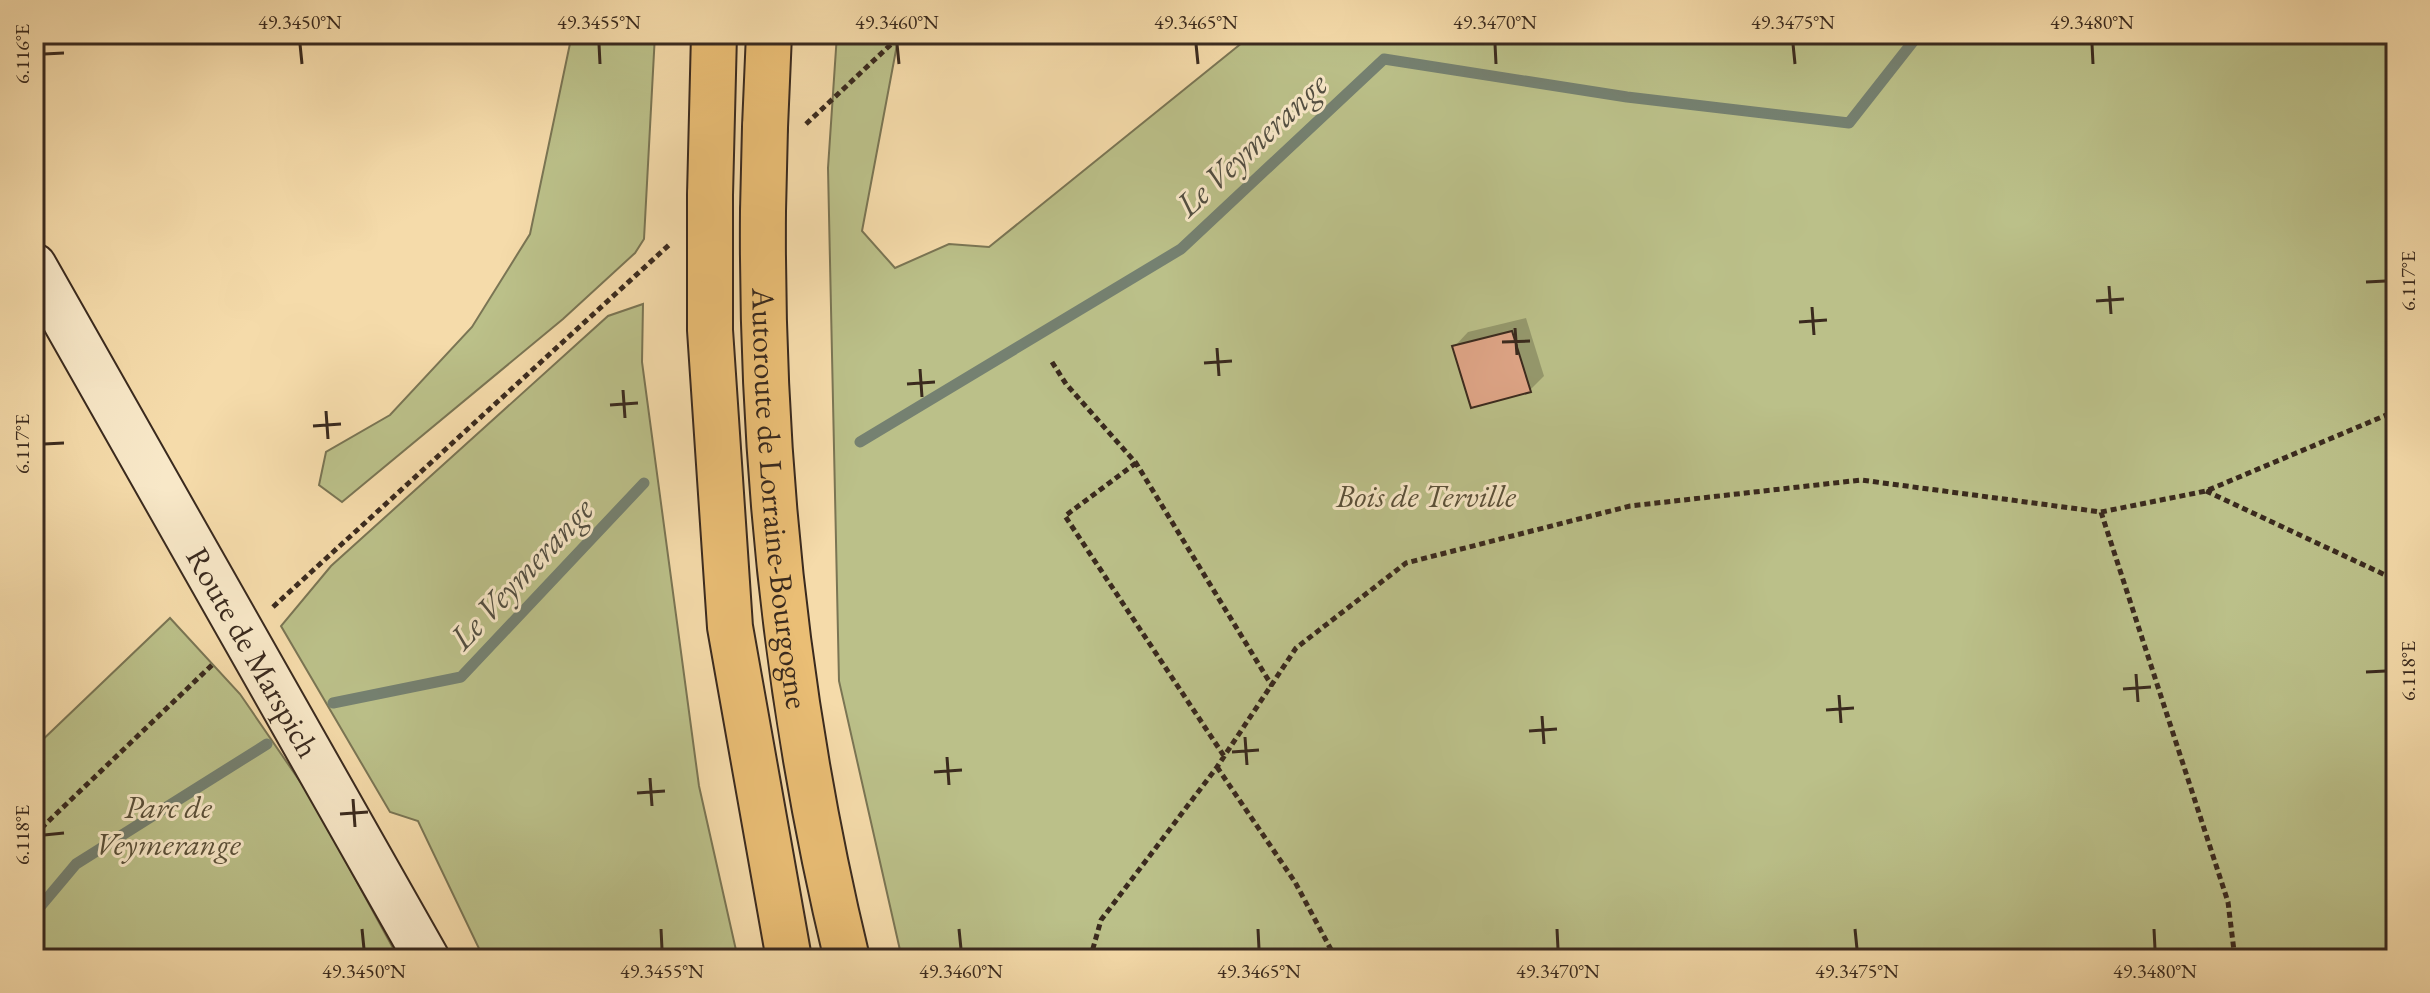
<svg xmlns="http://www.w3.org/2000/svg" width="2430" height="993" font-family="'EB Garamond',serif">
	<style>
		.green { fill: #bbc089; stroke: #7a7554; stroke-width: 2 }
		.shadow { fill: #0003 }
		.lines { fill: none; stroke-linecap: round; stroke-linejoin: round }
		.stream { stroke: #758171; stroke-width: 11 }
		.building { fill: #e0a688; stroke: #3a2a1e; stroke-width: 2 }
		.secondary-casing { stroke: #3a2a1e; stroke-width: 48 }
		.motorway-casing { stroke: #3a2a1e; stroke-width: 48 }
		.path { stroke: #3a2a1e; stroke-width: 5; stroke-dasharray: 6 4; stroke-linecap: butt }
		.secondary { stroke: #f8e8c8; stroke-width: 44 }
		.motorway { stroke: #eabe75; stroke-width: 44 }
		.motorway-bridge-casing { stroke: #3a2a1e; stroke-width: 48; stroke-linecap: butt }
		.motorway-bridge { stroke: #eabe75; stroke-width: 44 }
		.ticks { fill: none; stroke: #3a2a1e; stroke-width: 3 }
		.labels { text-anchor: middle; stroke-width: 6; stroke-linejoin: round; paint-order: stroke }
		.park-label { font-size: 32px; font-style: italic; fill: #5a5039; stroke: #f8e8c8 }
		.street-label { font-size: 32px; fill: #3a2a1e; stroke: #f8e8c8 }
		.water-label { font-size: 34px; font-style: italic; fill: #524e41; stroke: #f8e8c8 }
		.neatline { fill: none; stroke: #3a2a1e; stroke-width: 3 }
		.ticks-label { font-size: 20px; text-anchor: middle; fill: #3a2a1e }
	</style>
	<rect width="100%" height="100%" fill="#f5dbaa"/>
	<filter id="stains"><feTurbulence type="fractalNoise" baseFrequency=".0025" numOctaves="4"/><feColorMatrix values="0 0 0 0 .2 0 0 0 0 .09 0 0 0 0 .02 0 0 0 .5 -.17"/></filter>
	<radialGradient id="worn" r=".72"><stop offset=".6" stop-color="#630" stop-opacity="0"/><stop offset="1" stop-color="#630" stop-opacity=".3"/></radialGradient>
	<!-- green -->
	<path class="green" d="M 572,34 L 655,34 L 644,239 L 635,253 L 563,319 L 342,502 L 319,485 L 326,452 L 390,415 L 472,327 L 530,234 Z
		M 837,34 L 899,34 L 862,231 L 895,268 L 949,244 L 989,247 L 1253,34 L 2252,34 L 2254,38 L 2273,34 L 2396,34 L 2396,959 L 902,959 L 839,681 L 828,168 Z
		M 643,304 L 642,362 L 699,786 L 738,959 L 484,959 L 418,821 L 390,812 L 281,626 L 331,566 L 608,316 Z
		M 170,618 L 240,694 L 310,796 L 399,959 L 34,959 L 34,748 Z"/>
	<!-- shadow -->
	<path class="shadow" d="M 1526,318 L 1544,376 L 1530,390 L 1454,347 L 1468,332 Z"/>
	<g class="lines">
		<!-- stream -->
		<path class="stream" d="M 860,442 L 1181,249 L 1384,59 L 1627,97 L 1849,123 L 1919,34
			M 333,703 L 461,677 L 644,483
			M 34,914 L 76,864 L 267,744"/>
	</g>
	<!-- building -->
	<path class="building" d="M 1512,331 L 1531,392 L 1471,408 L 1452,346 Z"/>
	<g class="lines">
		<defs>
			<g id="secondary">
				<path id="s1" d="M 34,266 L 427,959"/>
			</g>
			<g id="motorway">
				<path d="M 765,127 L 769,34"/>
				<path d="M 710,195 L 714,34"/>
				<path id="s2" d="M 763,211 C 761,461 788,715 847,959"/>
				<path d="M 710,261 L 710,330 L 730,627 L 789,959"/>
			</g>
		</defs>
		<!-- secondary casing -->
		<use href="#secondary" class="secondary-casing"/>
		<!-- motorway casing -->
		<use href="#motorway" class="motorway-casing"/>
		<!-- path -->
		<path class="path" d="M 806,124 L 902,34
			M 1052,362 L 1066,384 L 1136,463 L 1272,686
			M 1136,463 L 1065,516 L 1224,756
			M 2206,491 L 2396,580
			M 2101,512 L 2228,902 L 2235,959
			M 273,607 L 670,244
			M 1217,767 L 1295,882 L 1336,959
			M 34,835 L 213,664
			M 1090,959 L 1101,920 L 1217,767 L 1296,648 L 1406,563 L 1630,506 L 1861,480 L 2101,512 L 2206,491 L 2396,411"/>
		<!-- secondary -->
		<use href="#secondary" class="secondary"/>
		<!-- motorway -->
		<use href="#motorway" class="motorway"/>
		<defs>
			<path id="motorway-bridge" d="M 763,211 L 765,127
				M 710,261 L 710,195"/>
		</defs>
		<!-- motorway-bridge casing -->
		<use href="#motorway-bridge" class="motorway-bridge-casing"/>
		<!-- motorway-bridge -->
		<use href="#motorway-bridge" class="motorway-bridge"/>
	</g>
	<!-- ticks -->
	<path class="ticks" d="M 300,44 L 302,64M 599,44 L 600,64M 897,44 L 899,64M 1196,44 L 1198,64M 1495,44 L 1496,64M 1793,44 L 1795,64M 2092,44 L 2093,64M 44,54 L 64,53M 2366,282 L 2386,281M 2109,286 L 2111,314M 2096,301 L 2124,299M 1812,307 L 1814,335M 1799,322 L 1827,320M 1515,328 L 1517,355M 1502,342 L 1530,341M 1217,348 L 1219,376M 1204,363 L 1232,361M 920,369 L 922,397M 907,384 L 935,382M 623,390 L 625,418M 610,405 L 638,403M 326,411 L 328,439M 313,426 L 341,424M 44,444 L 64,443M 2366,672 L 2386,671M 2136,674 L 2138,702M 2123,689 L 2151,687M 1839,695 L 1841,723M 1826,710 L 1854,708M 1542,716 L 1544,744M 1529,731 L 1557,729M 1245,737 L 1247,765M 1232,752 L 1259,750M 947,757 L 949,785M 934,772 L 962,770M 650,778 L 652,806M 637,793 L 665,791M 353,799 L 355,827M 340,814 L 368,812M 44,835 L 64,833M 362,929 L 364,949M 661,929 L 662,949M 959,929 L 961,949M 1258,929 L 1259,949M 1557,929 L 1558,949M 1855,929 L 1857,949M 2154,929 L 2155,949"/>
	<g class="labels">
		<!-- park labels -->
		<g class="park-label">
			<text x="1426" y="507">Bois de Terville</text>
			<text x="168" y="818">Parc de<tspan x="168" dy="37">Veymerange</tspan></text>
		</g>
		<!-- street labels -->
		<g class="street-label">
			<text dy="11" stroke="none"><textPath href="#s2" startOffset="288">Autoroute de Lorraine-Bourgogne</textPath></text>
			<text dy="11" stroke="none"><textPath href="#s1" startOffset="444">Route de Marspich</textPath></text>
		</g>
		<!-- water labels -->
		<g class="water-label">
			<text transform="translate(1251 144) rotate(-43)" y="12">Le Veymerange</text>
			<text transform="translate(521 573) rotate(-47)" y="12">Le Veymerange</text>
		</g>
	</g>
	<!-- margin -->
	<rect width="2430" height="993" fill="none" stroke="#f5dbaa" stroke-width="88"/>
	<rect x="44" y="44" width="2342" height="905" class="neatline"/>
	<g class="ticks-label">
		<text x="300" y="29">49.3450°N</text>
		<text x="599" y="29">49.3455°N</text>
		<text x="897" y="29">49.3460°N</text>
		<text x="1196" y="29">49.3465°N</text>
		<text x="1495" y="29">49.3470°N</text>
		<text x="1793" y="29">49.3475°N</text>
		<text x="2092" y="29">49.3480°N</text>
		<text transform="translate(22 54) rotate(-90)" y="7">6.116°E</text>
		<text transform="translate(2408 281) rotate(-90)" y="7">6.117°E</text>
		<text transform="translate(22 444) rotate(-90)" y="7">6.117°E</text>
		<text transform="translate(2408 671) rotate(-90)" y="7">6.118°E</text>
		<text transform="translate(22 835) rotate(-90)" y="7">6.118°E</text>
		<text x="364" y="978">49.3450°N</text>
		<text x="662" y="978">49.3455°N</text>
		<text x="961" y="978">49.3460°N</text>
		<text x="1259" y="978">49.3465°N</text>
		<text x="1558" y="978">49.3470°N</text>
		<text x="1857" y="978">49.3475°N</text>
		<text x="2155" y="978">49.3480°N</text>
	</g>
	<rect width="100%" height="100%" filter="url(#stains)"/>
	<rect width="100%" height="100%" fill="url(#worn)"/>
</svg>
